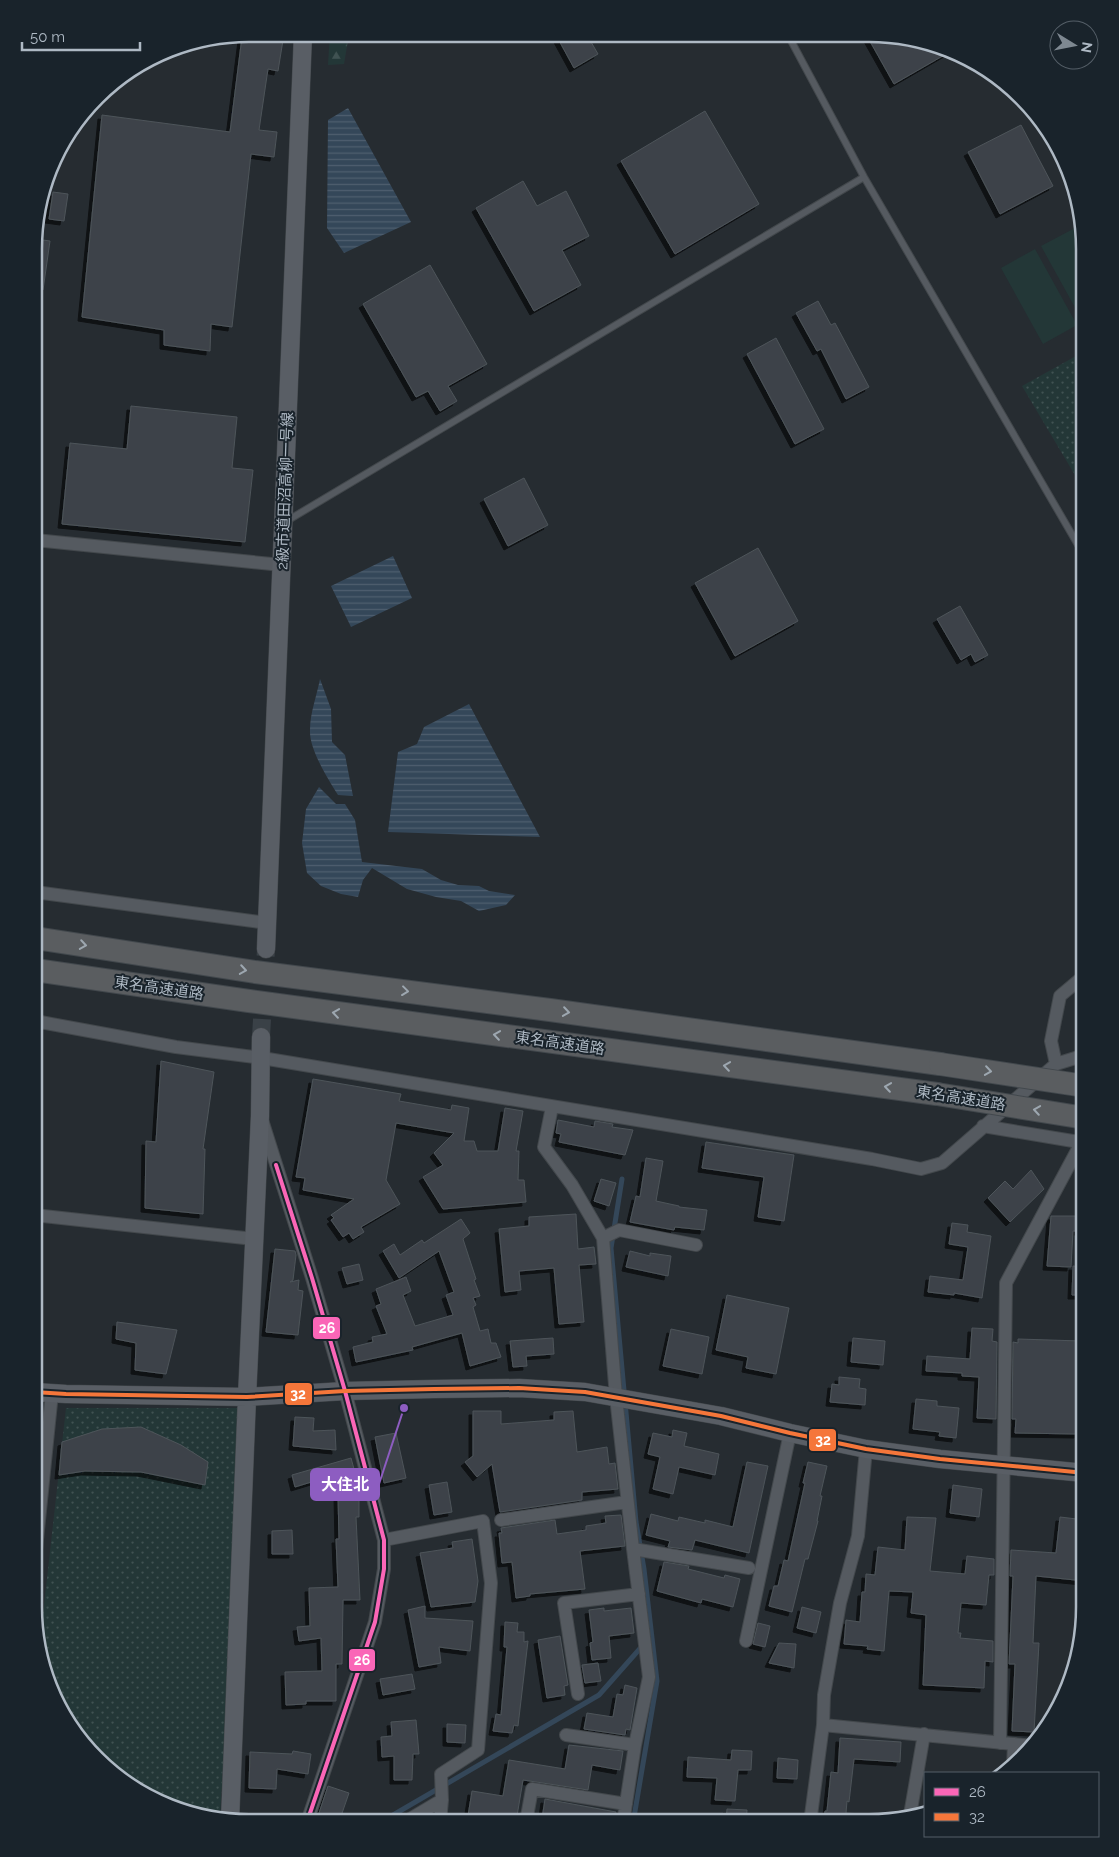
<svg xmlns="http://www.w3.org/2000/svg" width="1119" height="1857" font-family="Raleway,'Noto Sans JP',sans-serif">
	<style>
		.grass { fill: url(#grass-dots) }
		.forest { fill: url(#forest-firs) }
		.garden { fill: #233737 }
		.water { fill: url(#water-rules) }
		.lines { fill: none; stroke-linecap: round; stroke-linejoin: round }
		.stream { stroke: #344759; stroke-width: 5 }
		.building { fill: #3e4348; stroke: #4d545a; filter: url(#shadow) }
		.secondary-tunnel { stroke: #3a4147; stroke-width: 18; stroke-dasharray: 18 9; stroke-linecap: butt }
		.lane-casing { stroke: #43484c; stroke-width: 8 }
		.street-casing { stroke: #43484c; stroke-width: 14 }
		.secondary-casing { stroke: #43484c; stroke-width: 19 }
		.highway-casing { stroke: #42484d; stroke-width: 24 }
		.lane { stroke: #555a60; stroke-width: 6 }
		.street { stroke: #555a60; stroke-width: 12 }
		.secondary { stroke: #595e65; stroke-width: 18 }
		.highway { stroke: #5a5d60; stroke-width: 22 }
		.highway-bridge-casing { stroke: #42484d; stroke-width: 24; stroke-linecap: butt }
		.highway-bridge { stroke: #5a5d60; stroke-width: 22 }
		.bus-1-casing { stroke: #19232b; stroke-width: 8 }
		.bus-2-casing { stroke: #19232b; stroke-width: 8 }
		.bus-1 { stroke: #fa66b7; stroke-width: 4 }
		.bus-2 { stroke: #f5763a; stroke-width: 4 }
		.oneway { stroke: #9da7b0 }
		.labels { text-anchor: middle; stroke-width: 4; stroke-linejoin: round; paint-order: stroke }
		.street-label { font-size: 15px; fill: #aeb9c4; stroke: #19232b }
		.rim { fill: none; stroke: #aeb9c4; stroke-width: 2.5 }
		.leader { fill: none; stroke: #8d5dc1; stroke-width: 2 }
		.callout-dot { fill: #8d5dc1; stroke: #19232b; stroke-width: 2 }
		.callout { fill: #8d5dc1; stroke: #8d5dc1; stroke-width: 2 }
		.callout-label { font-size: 16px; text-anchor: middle; font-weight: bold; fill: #fff }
		.line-badge { stroke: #19232b; stroke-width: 2 }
		.badge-label { font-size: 14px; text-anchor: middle; font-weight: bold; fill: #fff }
	</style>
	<defs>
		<pattern id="grass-dots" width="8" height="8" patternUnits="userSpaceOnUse" patternTransform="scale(1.25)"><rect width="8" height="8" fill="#233737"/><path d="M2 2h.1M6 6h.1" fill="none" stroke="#405252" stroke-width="1.8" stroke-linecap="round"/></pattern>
		<pattern id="forest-firs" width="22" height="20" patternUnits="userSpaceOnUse" patternTransform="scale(1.25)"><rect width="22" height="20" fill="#233737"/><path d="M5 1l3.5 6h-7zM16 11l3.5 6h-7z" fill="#405252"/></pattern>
		<pattern id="water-rules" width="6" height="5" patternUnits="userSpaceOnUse" patternTransform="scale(1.25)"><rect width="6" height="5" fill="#344759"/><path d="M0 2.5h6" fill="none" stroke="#4f5f6f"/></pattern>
		<filter id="shadow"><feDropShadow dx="-4" dy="4" stdDeviation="0" flood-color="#0009"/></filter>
	</defs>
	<rect width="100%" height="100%" fill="#262c31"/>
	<!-- grass -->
	<path class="grass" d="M 1085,351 L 1085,492 L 1022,386 Z
		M 66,1408 L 246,1408 L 220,1816 L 188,1813 L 167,1807 L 118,1779 L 78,1739 L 50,1690 L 40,1641 Z"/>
	<!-- forest -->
	<path class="forest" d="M 330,34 L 349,34 L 344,64 L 328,65 Z"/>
	<!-- garden -->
	<path class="garden" d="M 1075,228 L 1085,249 L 1085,321 L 1083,322 L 1041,246 Z
		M 1035,249 L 1077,325 L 1043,344 L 1001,268 Z"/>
	<!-- water -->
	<path class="water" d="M 348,108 L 411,222 L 344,253 L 327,228 L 328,120 Z
		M 393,556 L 412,598 L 351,627 L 331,586 Z
		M 320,679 L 331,709 L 332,742 L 345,755 L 353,796 L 338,795 C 328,779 309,749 310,730 C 310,713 317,695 320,679 Z
		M 469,704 L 540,837 L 388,832 L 398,752 L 417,744 L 424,727 Z
		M 319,787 L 336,804 L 345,804 L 355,820 L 362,862 L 422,869 L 441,880 L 458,885 L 479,886 L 489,891 L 515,895 L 506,905 L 479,911 L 461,901 L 436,897 L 407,889 L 372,868 L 363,880 L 358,897 L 341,894 L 321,886 L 307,873 L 302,843 L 306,809 Z"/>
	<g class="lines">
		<!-- stream -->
		<path class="stream" d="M 622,1179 L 611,1248 L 636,1522 L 644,1569 L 657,1681 L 633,1823
			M 381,1822 L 599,1695 L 644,1644"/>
	</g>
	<!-- building -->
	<path class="building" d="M 266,34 L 284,34 L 278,71 L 268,69 L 259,130 L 277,132 L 274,157 L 251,154 L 232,327 L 211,324 L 210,351 L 164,345 L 164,330 L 82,317 L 102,115 L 230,132 L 242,37 L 265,40 Z
		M 556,35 L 587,35 L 598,54 L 574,68 Z
		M 867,36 L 898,36 L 953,50 L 894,84 Z
		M 705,111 L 759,204 L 675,254 L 621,161 Z
		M 1021,125 L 1053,186 L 1000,214 L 968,152 Z
		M 523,181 L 537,206 L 566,191 L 589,236 L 562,250 L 581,285 L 534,311 L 476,208 Z
		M 53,192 L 68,194 L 64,221 L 49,219 Z
		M 36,239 L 50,241 L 43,290 L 35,290 Z
		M 430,265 L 487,364 L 448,386 L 457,401 L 440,411 L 428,391 L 416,397 L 363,304 Z
		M 818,301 L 831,325 L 835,323 L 869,387 L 846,399 L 821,349 L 817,351 L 796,313 Z
		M 776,338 L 824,429 L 795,444 L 747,354 Z
		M 131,406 L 237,417 L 232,468 L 253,470 L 245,542 L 62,524 L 70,443 L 127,449 Z
		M 524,478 L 548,525 L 508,546 L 484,499 Z
		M 758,548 L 798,621 L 735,656 L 695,583 Z
		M 960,606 L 988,655 L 975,662 L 971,654 L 961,660 L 937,619 Z
		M 161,1061 L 214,1072 L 203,1149 L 205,1149 L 203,1214 L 145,1208 L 146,1141 L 156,1142 Z
		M 313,1079 L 401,1094 L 399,1101 L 451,1110 L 452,1105 L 469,1108 L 464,1141 L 474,1141 L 477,1151 L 498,1151 L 505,1108 L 523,1111 L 516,1151 L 519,1151 L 518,1180 L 524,1180 L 526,1202 L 443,1209 L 423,1177 L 443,1165 L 434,1153 L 454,1133 L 396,1123 L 386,1180 L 400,1204 L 361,1227 L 364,1232 L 353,1239 L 349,1233 L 343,1237 L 331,1220 L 334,1218 L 331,1215 L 354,1199 L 303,1190 L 305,1178 L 296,1177 Z
		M 558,1120 L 594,1127 L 595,1121 L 613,1124 L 612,1127 L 633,1130 L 625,1155 L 559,1142 L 561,1134 L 556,1133 Z
		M 706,1142 L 794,1155 L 784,1221 L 758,1217 L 764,1177 L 702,1168 Z
		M 646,1158 L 663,1161 L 656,1201 L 679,1206 L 679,1207 L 707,1210 L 704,1230 L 675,1227 L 674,1230 L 630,1222 L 636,1196 L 640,1197 Z
		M 1031,1170 L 1044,1189 L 1010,1222 L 988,1198 L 1005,1181 L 1013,1189 Z
		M 601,1179 L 616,1183 L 609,1206 L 594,1201 Z
		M 576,1214 L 578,1249 L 594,1247 L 596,1264 L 579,1265 L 584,1322 L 559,1324 L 554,1268 L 519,1271 L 521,1290 L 505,1292 L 499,1229 L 529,1226 L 529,1217 Z
		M 1051,1216 L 1079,1216 L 1079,1231 L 1073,1231 L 1071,1267 L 1047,1266 Z
		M 461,1219 L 470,1233 L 463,1239 L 476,1279 L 474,1280 L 480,1296 L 473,1298 L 476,1305 L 473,1307 L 480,1331 L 488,1329 L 491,1343 L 496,1343 L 501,1357 L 470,1366 L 462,1333 L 412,1347 L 413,1350 L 356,1362 L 353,1347 L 373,1342 L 372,1337 L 387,1334 L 376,1306 L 381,1304 L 376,1289 L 406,1277 L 411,1291 L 403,1295 L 415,1326 L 453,1315 L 446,1295 L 454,1292 L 439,1251 L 399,1278 L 383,1251 L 394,1244 L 400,1255 L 422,1240 L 424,1243 Z
		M 952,1223 L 968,1225 L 967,1232 L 991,1236 L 982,1298 L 954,1293 L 954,1295 L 928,1292 L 930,1276 L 963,1280 L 968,1247 L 949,1244 Z
		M 275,1249 L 295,1251 L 296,1255 L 293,1280 L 290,1282 L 299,1280 L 298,1290 L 303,1291 L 298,1335 L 266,1332 Z
		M 630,1251 L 650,1256 L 650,1253 L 671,1256 L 668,1276 L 626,1267 Z
		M 359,1264 L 363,1280 L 347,1284 L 342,1268 Z
		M 1073,1266 L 1085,1267 L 1085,1295 L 1072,1295 Z
		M 727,1295 L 789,1308 L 776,1374 L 746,1368 L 748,1357 L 716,1350 Z
		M 117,1322 L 177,1330 L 166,1374 L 135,1370 L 136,1343 L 116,1339 Z
		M 972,1328 L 993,1329 L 992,1341 L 997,1342 L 996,1419 L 977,1418 L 979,1377 L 962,1376 L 962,1373 L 926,1371 L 927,1356 L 970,1359 Z
		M 671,1329 L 709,1337 L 702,1374 L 663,1366 Z
		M 553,1338 L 554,1354 L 526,1356 L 527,1366 L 513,1367 L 510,1341 Z
		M 853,1338 L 885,1341 L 883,1365 L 851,1362 Z
		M 1018,1339 L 1081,1341 L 1078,1434 L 1015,1433 L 1016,1419 L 1012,1419 L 1013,1342 L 1018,1343 Z
		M 839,1377 L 860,1379 L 859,1388 L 866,1389 L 865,1405 L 830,1402 L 832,1384 L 839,1385 Z
		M 916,1399 L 937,1401 L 937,1406 L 959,1408 L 956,1438 L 939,1436 L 940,1432 L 913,1429 Z
		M 473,1411 L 501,1411 L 501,1424 L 554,1420 L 554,1412 L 573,1411 L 577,1452 L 607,1447 L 609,1464 L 615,1463 L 618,1489 L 582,1492 L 582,1500 L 500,1512 L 492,1464 L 477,1477 L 465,1462 L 473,1456 Z
		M 295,1417 L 314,1418 L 313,1431 L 335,1430 L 336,1450 L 293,1446 Z
		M 141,1427 L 181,1445 L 208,1462 L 205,1485 L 141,1472 L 85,1471 L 59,1475 L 62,1442 L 102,1429 Z
		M 673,1430 L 687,1433 L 684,1446 L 719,1454 L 715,1475 L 679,1467 L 673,1494 L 653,1489 L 660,1457 L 648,1454 L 653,1433 L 672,1437 Z
		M 396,1433 L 406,1478 L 384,1483 L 375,1437 Z
		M 351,1458 L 354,1469 L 295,1487 L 292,1475 Z
		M 747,1462 L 768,1466 L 749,1553 L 695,1540 L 692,1550 L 668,1547 L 670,1541 L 646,1535 L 651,1514 L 678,1521 L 679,1517 L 705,1523 L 705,1520 L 733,1527 Z
		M 808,1462 L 827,1466 L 820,1496 L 822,1496 L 817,1521 L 818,1521 L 808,1559 L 805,1559 L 792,1612 L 769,1606 L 774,1586 L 778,1586 L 784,1560 L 788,1561 L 805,1483 L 803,1483 Z
		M 447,1482 L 452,1512 L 434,1515 L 429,1485 Z
		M 953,1485 L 982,1489 L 979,1517 L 950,1513 Z
		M 338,1494 L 359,1494 L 359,1517 L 356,1517 L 360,1600 L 343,1600 L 342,1664 L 336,1664 L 336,1701 L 306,1701 L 306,1704 L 286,1705 L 285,1672 L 322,1671 L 321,1638 L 299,1641 L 297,1627 L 310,1626 L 309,1588 L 338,1587 L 336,1539 L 339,1539 Z
		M 621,1515 L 625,1546 L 580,1551 L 585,1589 L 530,1594 L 530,1596 L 516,1598 L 512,1562 L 502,1563 L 499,1533 L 502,1533 L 501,1528 L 555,1520 L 557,1534 L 586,1530 L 586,1526 L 606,1523 L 605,1516 Z
		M 907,1517 L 936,1518 L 930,1571 L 965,1574 L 967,1556 L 994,1559 L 994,1575 L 989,1575 L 986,1605 L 961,1603 L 958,1633 L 961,1633 L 960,1638 L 993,1641 L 993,1662 L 985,1661 L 984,1688 L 923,1685 L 926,1615 L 911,1613 L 913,1592 L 889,1591 L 884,1651 L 867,1649 L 868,1646 L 844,1644 L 846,1620 L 860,1622 L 862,1592 L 865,1592 L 866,1574 L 875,1575 L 878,1547 L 905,1550 Z
		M 1060,1517 L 1085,1520 L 1085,1581 L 1036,1576 L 1033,1643 L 1039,1643 L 1034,1732 L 1012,1731 L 1015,1664 L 1009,1664 L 1013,1576 L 1010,1576 L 1011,1550 L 1056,1553 Z
		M 292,1530 L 293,1554 L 272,1554 L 272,1531 Z
		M 472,1539 L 478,1581 L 475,1602 L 431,1607 L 420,1553 L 453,1548 L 452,1542 Z
		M 664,1562 L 689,1566 L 688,1569 L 724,1578 L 725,1575 L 740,1579 L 733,1607 L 702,1599 L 701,1603 L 657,1591 Z
		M 425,1606 L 425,1618 L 473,1621 L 470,1651 L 439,1647 L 441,1663 L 419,1667 L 408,1610 Z
		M 802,1607 L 821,1612 L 816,1633 L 797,1628 Z
		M 604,1608 L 604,1611 L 631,1608 L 634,1633 L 609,1636 L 611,1658 L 592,1660 L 590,1643 L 593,1642 L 589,1610 Z
		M 505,1622 L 518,1623 L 517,1632 L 524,1632 L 524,1642 L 528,1641 L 518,1726 L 514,1725 L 512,1733 L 493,1731 L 496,1714 L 501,1715 L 507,1647 L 504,1647 Z
		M 758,1623 L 770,1626 L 765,1647 L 753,1644 Z
		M 560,1636 L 568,1685 L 564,1686 L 565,1695 L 547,1698 L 538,1640 Z
		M 779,1643 L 796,1644 L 794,1668 L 769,1663 Z
		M 598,1663 L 601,1681 L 585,1683 L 582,1665 Z
		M 412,1674 L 415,1689 L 383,1695 L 380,1679 Z
		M 625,1685 L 637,1688 L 630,1730 L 626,1729 L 625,1735 L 584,1729 L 587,1713 L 613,1717 L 617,1694 L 623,1695 Z
		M 416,1720 L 419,1754 L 413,1754 L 412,1780 L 394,1780 L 394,1756 L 382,1757 L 381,1737 L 392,1736 L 391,1722 Z
		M 447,1724 L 466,1725 L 465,1743 L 447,1742 Z
		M 840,1738 L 901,1742 L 900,1762 L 854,1759 L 849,1802 L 847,1801 L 846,1813 L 862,1814 L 861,1823 L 824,1823 L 825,1811 L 827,1811 L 831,1772 L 838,1773 Z
		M 569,1745 L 623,1751 L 620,1770 L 592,1765 L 588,1790 L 523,1780 L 516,1822 L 467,1822 L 472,1791 L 503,1796 L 509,1760 L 565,1769 Z
		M 732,1750 L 752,1751 L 751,1770 L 738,1770 L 735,1801 L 715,1800 L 717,1778 L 687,1777 L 688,1757 L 731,1760 Z
		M 293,1751 L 311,1754 L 308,1774 L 277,1769 L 276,1789 L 249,1788 L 250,1752 L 292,1754 Z
		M 778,1758 L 798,1760 L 797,1779 L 777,1778 Z
		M 328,1786 L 349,1793 L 339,1822 L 316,1822 Z
		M 545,1799 L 616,1812 L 615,1823 L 560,1822 L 542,1819 Z
		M 727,1809 L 747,1810 L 746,1823 L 726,1823 Z"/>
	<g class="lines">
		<!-- secondary-tunnel -->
		<path class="secondary-tunnel" d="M 261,1037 L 266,949"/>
		<defs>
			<path id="lane" d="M 788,35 L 864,177 L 1085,557
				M 285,522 L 864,177"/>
			<path id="street" d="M 35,540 L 282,565
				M 35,892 L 267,923
				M 35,1021 L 176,1047 L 262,1058 L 872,1159 L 921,1169 L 942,1163 L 1056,1064 L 1085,1055
				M 1056,1064 L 1051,1041 L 1060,996 L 1085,975
				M 552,1107 L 544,1147 L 572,1185 L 603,1238
				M 263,1123 L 312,1278 L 345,1391 L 384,1540 L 384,1569 L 375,1622 L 307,1822
				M 983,1126 L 1085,1143
				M 34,1215 L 254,1239
				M 696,1245 L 619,1230 L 603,1238 L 616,1397 L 633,1549 L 749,1568
				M 501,1520 L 627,1502
				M 384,1540 L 483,1521 L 491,1583 L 478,1750 L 441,1774 L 442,1800 L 440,1822
				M 34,1569 L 52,1393
				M 746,1641 L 790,1433
				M 578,1694 L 564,1603 L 639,1594
				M 823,1725 L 1034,1746
				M 566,1735 L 635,1745
				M 1000,1743 L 1006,1283 L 1081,1143
				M 1013,1767 L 1014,1744
				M 910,1815 L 924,1734
				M 405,1822 L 442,1800
				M 526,1822 L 532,1789 L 626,1804
				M 623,1823 L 635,1745 L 649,1677 L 633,1549
				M 810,1823 L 823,1725 L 824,1695 L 840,1603 L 858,1536 L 866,1449"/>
			<path id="secondary" d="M 266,949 L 303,34
				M 34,1392 L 66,1394 L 247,1397 L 345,1391 L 434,1389 L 519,1388 L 585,1392 L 721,1416 L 790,1433 L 866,1449 L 940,1459 L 1085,1473
				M 230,1821 L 247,1397 L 260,1116 L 261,1037"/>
			<path id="highway" d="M 35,938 L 255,972 L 550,1010 L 940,1064
				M 35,970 L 249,1001 L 937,1094"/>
		</defs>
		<!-- lane casing -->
		<use href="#lane" class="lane-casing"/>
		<!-- street casing -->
		<use href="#street" class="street-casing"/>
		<!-- secondary casing -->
		<use href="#secondary" class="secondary-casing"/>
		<!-- highway casing -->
		<use href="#highway" class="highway-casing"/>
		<!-- lane -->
		<use href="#lane" class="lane"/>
		<!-- street -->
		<use href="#street" class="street"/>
		<!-- secondary -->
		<use href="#secondary" class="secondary"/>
		<!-- highway -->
		<use href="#highway" class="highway"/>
		<defs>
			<path id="highway-bridge" d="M 940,1064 L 1085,1086
				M 937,1094 L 1085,1118"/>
		</defs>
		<!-- highway-bridge casing -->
		<use href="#highway-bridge" class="highway-bridge-casing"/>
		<!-- highway-bridge -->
		<use href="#highway-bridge" class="highway-bridge"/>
		<defs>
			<path id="bus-1" d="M 276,1165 L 312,1278 L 345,1391 L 384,1540 L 384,1569 L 375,1622 L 307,1822"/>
			<path id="bus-2" d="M 34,1392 L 66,1394 L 247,1397 L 345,1391 L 434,1389 L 519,1388 L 585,1392 L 721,1416 L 790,1433 L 866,1449 L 940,1459 L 1085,1473"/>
		</defs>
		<!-- bus-1 casing -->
		<use href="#bus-1" class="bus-1-casing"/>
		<!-- bus-2 casing -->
		<use href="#bus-2" class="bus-2-casing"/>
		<!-- bus-1 -->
		<use href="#bus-1" class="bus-1"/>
		<!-- bus-2 -->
		<use href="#bus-2" class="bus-2"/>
	</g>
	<!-- one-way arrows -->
	<defs><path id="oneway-chevron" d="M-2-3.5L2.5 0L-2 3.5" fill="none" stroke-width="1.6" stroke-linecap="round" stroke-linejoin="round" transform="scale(1.25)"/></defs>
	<g class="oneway">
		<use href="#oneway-chevron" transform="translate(83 945) rotate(9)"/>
		<use href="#oneway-chevron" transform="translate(243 970) rotate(9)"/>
		<use href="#oneway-chevron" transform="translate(405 991) rotate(7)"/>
		<use href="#oneway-chevron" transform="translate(566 1012) rotate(8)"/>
		<use href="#oneway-chevron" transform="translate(336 1013) rotate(-172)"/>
		<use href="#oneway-chevron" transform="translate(497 1035) rotate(-172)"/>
		<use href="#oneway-chevron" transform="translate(727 1066) rotate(-172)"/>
		<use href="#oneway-chevron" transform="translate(988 1071) rotate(8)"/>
		<use href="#oneway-chevron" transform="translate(888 1087) rotate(-172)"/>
		<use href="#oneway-chevron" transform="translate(1037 1110) rotate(-171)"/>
	</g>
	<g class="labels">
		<!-- street labels -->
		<g class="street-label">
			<text transform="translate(285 491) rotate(-88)" y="5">2級市道田沼高柳一号線</text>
			<text transform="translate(159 988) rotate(8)" y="5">東名高速道路</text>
			<text transform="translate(560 1043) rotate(8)" y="5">東名高速道路</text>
			<text transform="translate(961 1098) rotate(9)" y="5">東名高速道路</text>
		</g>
	</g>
	<!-- crop -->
	<path d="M0 0H1119V1857H0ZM249 42H869A207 207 0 0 1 1076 249V1607A207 207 0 0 1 869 1814H249A207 207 0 0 1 42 1607V249A207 207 0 0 1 249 42Z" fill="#19232b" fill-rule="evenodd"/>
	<path class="rim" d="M249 42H869A207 207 0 0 1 1076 249V1607A207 207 0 0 1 869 1814H249A207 207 0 0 1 42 1607V249A207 207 0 0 1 249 42Z"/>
	<!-- callouts -->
	<path class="leader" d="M404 1408L379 1484"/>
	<circle class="callout-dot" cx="404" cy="1408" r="5"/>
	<rect class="callout" x="311" y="1469" width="68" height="31" rx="5"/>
	<g class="callout-label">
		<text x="345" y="1490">大住北</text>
	</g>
	<g class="line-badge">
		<rect x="312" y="1316" width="29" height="24" rx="5" fill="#fa66b7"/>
		<rect x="284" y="1382" width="29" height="24" rx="5" fill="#f5763a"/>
		<rect x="808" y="1428" width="29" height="24" rx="5" fill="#f5763a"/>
		<rect x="348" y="1648" width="28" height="24" rx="5" fill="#fa66b7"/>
	</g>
	<g class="badge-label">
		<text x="327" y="1333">26</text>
		<text x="298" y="1399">32</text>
		<text x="823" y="1445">32</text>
		<text x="362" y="1665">26</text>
	</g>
	<!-- legend -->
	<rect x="924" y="1772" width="175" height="65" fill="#19232b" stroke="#555f68"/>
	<rect x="934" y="1788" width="25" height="8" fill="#fa66b7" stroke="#555f68"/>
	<text x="969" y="1797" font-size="15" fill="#aeb9c4">26</text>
	<rect x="934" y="1813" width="25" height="8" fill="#f5763a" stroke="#555f68"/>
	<text x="969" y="1822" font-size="15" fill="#aeb9c4">32</text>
	<!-- north arrow -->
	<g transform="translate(1074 45) rotate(100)"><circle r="24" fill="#19232b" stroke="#555f68"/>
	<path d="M0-4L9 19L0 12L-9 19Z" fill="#7e8891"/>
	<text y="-8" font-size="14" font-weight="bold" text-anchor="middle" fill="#aeb9c4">N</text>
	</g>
	<!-- scale -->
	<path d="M22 42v8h118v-8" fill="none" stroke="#aeb9c4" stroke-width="2.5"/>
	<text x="30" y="42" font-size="15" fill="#aeb9c4" stroke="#19232b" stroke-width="4" paint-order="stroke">50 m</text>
</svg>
